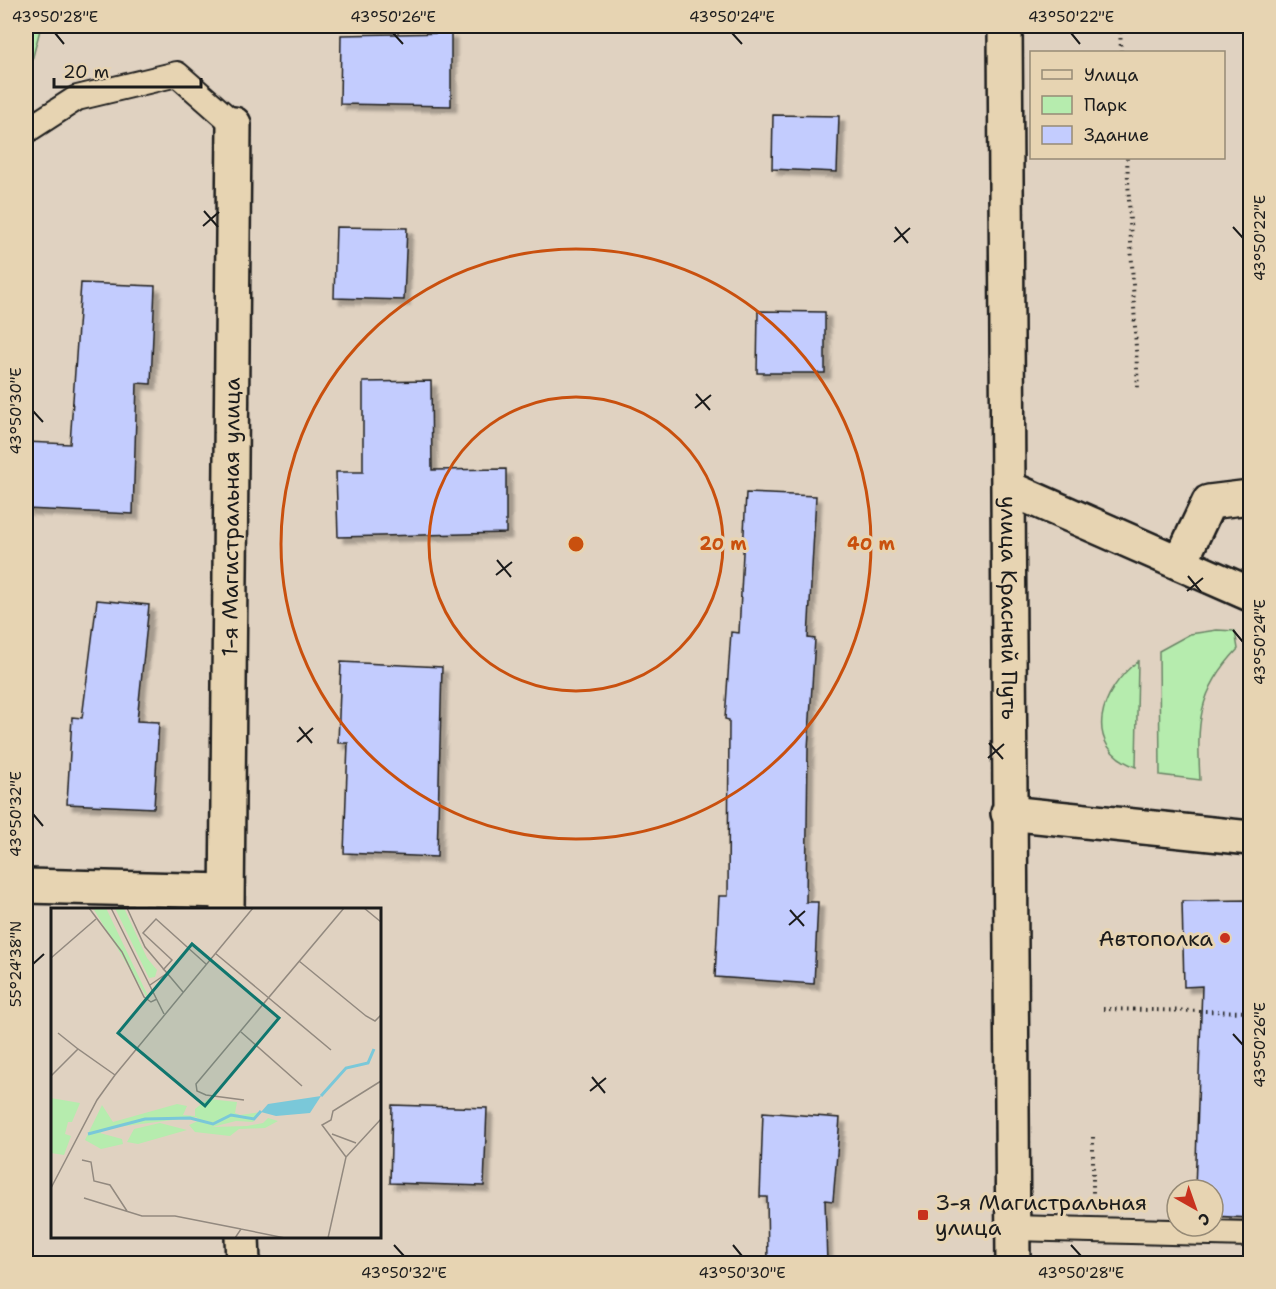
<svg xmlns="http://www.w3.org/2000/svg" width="1276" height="1289" font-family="'Shantell Sans',sans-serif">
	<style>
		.green { fill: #b6ecae; stroke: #698465; stroke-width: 1.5 }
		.building { fill: #c3ccfe; stroke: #1c1c1c; stroke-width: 1.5; filter: url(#shadow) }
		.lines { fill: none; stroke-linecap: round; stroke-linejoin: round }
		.service-casing { stroke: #1c1c1c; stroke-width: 28 }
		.minor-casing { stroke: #1c1c1c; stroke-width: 38 }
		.tertiary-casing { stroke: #1c1c1c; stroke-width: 38 }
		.secondary-casing { stroke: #1c1c1c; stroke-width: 38 }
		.path { stroke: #1c1c1c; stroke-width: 4; stroke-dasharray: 1.5 4.5; stroke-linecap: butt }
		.service { stroke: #e7d4b2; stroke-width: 24 }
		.minor { stroke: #e7d4b2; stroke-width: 33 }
		.tertiary { stroke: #e7d4b2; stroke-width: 33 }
		.secondary { stroke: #e7d4b2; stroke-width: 33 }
		.ticks { fill: none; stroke: #1c1c1c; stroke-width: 2 }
		.ring { fill: none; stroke: #c9500e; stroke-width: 3 }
		.poi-dot { fill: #c8321e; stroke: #e7d4b2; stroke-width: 2 }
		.labels { text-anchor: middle; stroke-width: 6; stroke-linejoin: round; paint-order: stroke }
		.street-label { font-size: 22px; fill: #1c1c1c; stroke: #e7d4b2 }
		.poi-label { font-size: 22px; fill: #1c1c1c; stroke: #e7d4b2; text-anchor: end }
		.inset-river { fill: none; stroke: #7ac8d9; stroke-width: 3 }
		.inset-road { fill: none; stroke: #92897f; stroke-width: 1.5 }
		.view { fill: #0f766e; fill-opacity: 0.15; stroke: #0f766e; stroke-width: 3 }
		.inset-edge { fill: none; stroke: #1c1c1c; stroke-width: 3 }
		.centre { fill: #c9500e; stroke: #e7d4b2; stroke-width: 3 }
		.ring-label { font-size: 18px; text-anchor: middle; font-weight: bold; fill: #c9500e; stroke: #e7d4b2; stroke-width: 6; stroke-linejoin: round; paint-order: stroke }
		.neatline { fill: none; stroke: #1c1c1c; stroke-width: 2 }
		.ticks-label { font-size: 15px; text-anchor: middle; fill: #1c1c1c }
	</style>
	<defs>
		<filter id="shadow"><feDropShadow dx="5.5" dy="5.5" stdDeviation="1.5" flood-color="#0004"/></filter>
	</defs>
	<rect width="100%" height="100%" fill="#e0d2c1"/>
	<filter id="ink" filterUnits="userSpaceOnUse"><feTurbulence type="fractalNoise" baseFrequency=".0167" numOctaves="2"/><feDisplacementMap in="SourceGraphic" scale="12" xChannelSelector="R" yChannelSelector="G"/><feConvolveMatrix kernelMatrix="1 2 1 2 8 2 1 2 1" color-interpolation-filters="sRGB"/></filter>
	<g filter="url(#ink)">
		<!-- green -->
		<path class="green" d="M 26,26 L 41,26 L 26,83 Z
			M 1217,630 L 1235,631 L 1238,649 C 1197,692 1197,724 1200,780 L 1160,775 L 1159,651 L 1190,634 Z
			M 1138,661 L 1136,767 C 1080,746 1101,689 1138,661 Z"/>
		<!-- building -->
		<path class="building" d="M 451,33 L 451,106 L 340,104 L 341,35 Z
			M 773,115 L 839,116 L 837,172 L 772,169 Z
			M 336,227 L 407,228 L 404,300 L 334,298 Z
			M 81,283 L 155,286 L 151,384 L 137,383 L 133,514 L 26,509 L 26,442 L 70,444 Z
			M 758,311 L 825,312 L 825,373 L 757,373 Z
			M 431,381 L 432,470 L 506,469 L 506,533 L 338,537 L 336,472 L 363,472 L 363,382 Z
			M 746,493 L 816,496 L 808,638 L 815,639 L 808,749 L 806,902 L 818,902 L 814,984 L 715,977 L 719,896 L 728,896 L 729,720 L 725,719 L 731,632 L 739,633 Z
			M 97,600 L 149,605 L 137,721 L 159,722 L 154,808 L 67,804 L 72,717 L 82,718 Z
			M 341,662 L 442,667 L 437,857 L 344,853 L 348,743 L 338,743 Z
			M 1251,900 L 1251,1218 L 1213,1216 L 1213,1190 L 1195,1190 L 1202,986 L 1184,987 L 1182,901 Z
			M 392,1105 L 487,1108 L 484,1186 L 390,1183 Z
			M 763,1112 L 840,1118 L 833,1201 L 825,1200 L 827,1263 L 768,1263 L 767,1197 L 760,1197 Z"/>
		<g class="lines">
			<defs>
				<path id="service" d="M 26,131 L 77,98 L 177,74 L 234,124
					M 1012,1228 L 1250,1234"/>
				<g id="minor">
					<path d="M 1180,563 L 1209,502 L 1250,497"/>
					<path d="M 26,886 L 226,891"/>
					<path id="s1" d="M 227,910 L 234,124"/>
					<path d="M 242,1236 L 243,1264"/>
				</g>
				<path id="tertiary" d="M 1008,813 L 1250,838"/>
				<g id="secondary">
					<path id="s2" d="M 1005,26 C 1011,438 1009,851 1013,1264"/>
					<path d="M 1011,489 L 1250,594"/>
				</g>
			</defs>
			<!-- service casing -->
			<use href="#service" class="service-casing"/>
			<!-- minor casing -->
			<use href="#minor" class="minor-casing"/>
			<!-- tertiary casing -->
			<use href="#tertiary" class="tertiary-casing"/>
			<!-- secondary casing -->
			<use href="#secondary" class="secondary-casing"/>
			<!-- path -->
			<path class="path" d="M 1120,26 L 1121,52
				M 1127,158 L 1138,390
				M 1103,1009 L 1250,1012
				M 1093,1137 L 1093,1194"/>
			<!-- service -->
			<use href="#service" class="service"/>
			<!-- minor -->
			<use href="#minor" class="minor"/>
			<!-- tertiary -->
			<use href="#tertiary" class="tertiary"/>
			<!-- secondary -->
			<use href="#secondary" class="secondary"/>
		</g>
	</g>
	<!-- ticks -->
	<path class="ticks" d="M 55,33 L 64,44M 393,33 L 403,44M 732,33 L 742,44M 1071,33 L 1080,44M 204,211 L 218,227M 203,226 L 219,212M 895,227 L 908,243M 1233,227 L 1243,238M 894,242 L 910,228M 696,394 L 710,410M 695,408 L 711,395M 33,411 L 43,422M 497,560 L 511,577M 496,575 L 512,562M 1188,576 L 1201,592M 1187,591 L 1203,578M 1233,630 L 1243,642M 299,727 L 312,743M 297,742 L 313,728M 989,743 L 1003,759M 988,758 L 1004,744M 33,814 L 43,826M 790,910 L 804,926M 789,925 L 805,911M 33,964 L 44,954M 1233,1034 L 1243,1045M 592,1077 L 605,1093M 590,1091 L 606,1078M 394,1245 L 404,1256M 733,1245 L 742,1256M 1071,1245 L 1081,1256"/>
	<!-- distance rings -->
	<g class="ring">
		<circle cx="576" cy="544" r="147"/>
		<circle cx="576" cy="544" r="295"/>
	</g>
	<!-- markers -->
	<g class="poi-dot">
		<circle cx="1225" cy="938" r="6"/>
		<rect x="917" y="1209" width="12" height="12" rx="3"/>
	</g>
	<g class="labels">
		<!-- street labels -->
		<g class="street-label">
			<text dy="8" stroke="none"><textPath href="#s1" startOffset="393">1-я Магистральная улица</textPath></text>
			<text dy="8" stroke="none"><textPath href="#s2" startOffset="582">улица Красный Путь</textPath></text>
		</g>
		<!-- poi labels -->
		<g class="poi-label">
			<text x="1213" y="946">Автополка</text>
			<text x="935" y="1210" text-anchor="start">3-я Магистральная<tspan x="935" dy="25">улица</tspan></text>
		</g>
	</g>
	<!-- overview -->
	<g transform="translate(51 908)">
		<rect width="330" height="330" fill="#e0d2c1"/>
		<path d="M 42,0 L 55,0 L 97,88 L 95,88 ZM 64,0 L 73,0 L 96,50 L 106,62 L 104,69 L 98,70 ZM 0,190 L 29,195 L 21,214 L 17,214 L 14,226 L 20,228 L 13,247 L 0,245 ZM 157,191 L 186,194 L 184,205 L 189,207 L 210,204 L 202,214 L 185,213 L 161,219 L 196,218 L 212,215 L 217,210 L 227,213 L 214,220 L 188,221 L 179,228 L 144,224 L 138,217 L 149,212 L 145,209 L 58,220 L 49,225 L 71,231 L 72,236 L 50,241 L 34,232 L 51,197 L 62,214 L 126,196 L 136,198 L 132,207 L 144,208 L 144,201 ZM 109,215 L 136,222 L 87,236 L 76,234 L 83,221 Z" fill="#b6ecae"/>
		<path d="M 270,188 L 259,205 L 225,208 L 210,204 L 217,196 Z" fill="#7ac8d9"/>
		<path class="inset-river" d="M 270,188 L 295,160 L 317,155 L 323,141M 37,226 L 94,211 L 139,210 L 162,216 L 180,207 L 203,211 L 210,203"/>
		<path class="inset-road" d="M 38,0 L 71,44 L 93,89 L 100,94 L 106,91M 60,0 L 113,106M 76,0 L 94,39 L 132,84M 313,0 L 330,14M 164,45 L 280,142M 0,50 L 45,11M 248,53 L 315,108 L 324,113 L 330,107M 112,62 L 121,52 L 92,25 L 105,11 L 155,56M 99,77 L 115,66M 190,124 L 251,178M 7,125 L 27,141M 0,168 L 27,141 L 64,167M 193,192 L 155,187 L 146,183 L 145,176 L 293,0M 281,226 L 305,235M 295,249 L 271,217 L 280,212 L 282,203 L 330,173M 31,252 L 40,254 L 43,273 L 59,277 L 76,303M 0,280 L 46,192 L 64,167 L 202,0M 33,290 L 91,308 L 124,308 L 190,321M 184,330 L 190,321 L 234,330M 277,330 L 295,249 L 330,211"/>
		<path class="view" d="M 141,36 L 228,110 L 154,198 L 67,125 Z"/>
		<rect width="330" height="330" class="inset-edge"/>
	</g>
	<circle cx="576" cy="544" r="9" class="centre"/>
	<g class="ring-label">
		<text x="723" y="550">20 m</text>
		<text x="871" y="550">40 m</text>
	</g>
	<!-- margin -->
	<rect width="1276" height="1289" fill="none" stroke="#e7d4b2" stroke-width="66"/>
	<!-- legend -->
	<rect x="1030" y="51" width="195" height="108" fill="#e7d4b2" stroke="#968a76" stroke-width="1.5"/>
	<rect x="1042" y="70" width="30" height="9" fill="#e7d4b2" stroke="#968a76" stroke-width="1.5"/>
	<text x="1084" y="81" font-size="18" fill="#1c1c1c">Улица</text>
	<rect x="1042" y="96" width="30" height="18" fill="#b6ecae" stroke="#968a76" stroke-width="1.5"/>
	<text x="1084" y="111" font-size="18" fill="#1c1c1c">Парк</text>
	<rect x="1042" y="126" width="30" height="18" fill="#c3ccfe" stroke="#968a76" stroke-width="1.5"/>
	<text x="1084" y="141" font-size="18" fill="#1c1c1c">Здание</text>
	<!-- north arrow -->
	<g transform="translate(1195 1208) rotate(140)"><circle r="28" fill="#e7d4b2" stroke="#968a76" stroke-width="1.5"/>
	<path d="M0-4.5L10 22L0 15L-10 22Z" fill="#c8321e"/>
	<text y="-9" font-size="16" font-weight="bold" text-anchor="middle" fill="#1c1c1c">С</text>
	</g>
	<!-- scale -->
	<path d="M54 78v9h147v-9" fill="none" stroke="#1c1c1c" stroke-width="3"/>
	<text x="63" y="78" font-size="18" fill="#1c1c1c" stroke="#e7d4b2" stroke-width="4.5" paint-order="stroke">20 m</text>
	<rect x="33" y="33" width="1210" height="1223" class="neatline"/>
	<g class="ticks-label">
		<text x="55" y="22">43°50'28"E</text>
		<text x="393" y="22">43°50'26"E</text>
		<text x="732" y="22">43°50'24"E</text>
		<text x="1071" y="22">43°50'22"E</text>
		<text transform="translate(1260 238) rotate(-90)" y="5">43°50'22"E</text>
		<text transform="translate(16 411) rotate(-90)" y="5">43°50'30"E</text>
		<text transform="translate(1260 642) rotate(-90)" y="5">43°50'24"E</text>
		<text transform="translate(16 814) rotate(-90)" y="5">43°50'32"E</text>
		<text transform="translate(16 964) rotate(-90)" y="5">55°24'38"N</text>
		<text transform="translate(1260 1045) rotate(-90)" y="5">43°50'26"E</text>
		<text x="404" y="1278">43°50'32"E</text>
		<text x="742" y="1278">43°50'30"E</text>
		<text x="1081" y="1278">43°50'28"E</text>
	</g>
</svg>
